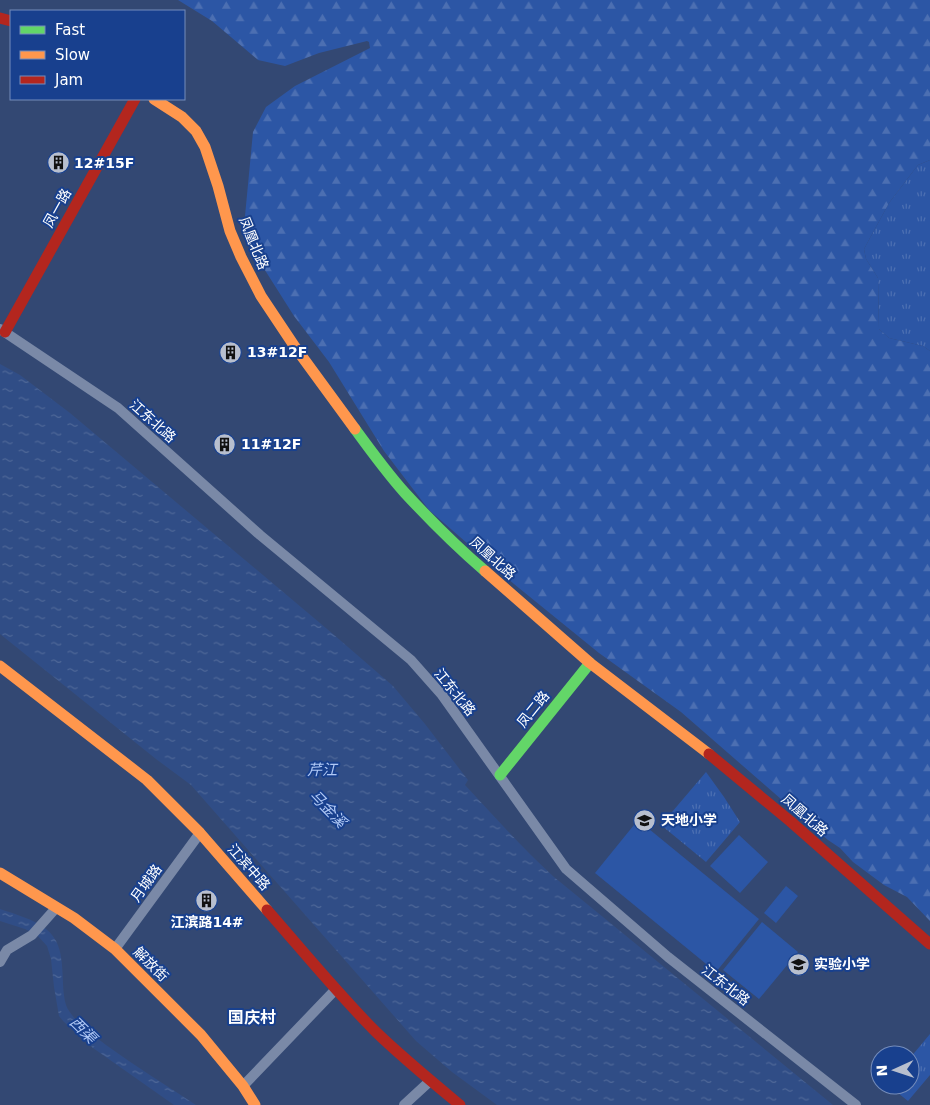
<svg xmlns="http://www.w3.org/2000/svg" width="930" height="1105" font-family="'DejaVu Sans','Noto Sans SC',sans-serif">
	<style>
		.grass { fill: url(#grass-tufts) }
		.forest { fill: url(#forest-firs) }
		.pitch { fill: #2c56a5 }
		.water { fill: url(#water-ripples) }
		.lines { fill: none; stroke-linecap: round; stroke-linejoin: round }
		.street { stroke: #7a89a7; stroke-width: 10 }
		.fast { stroke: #63d668; stroke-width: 11 }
		.slow { stroke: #ff974d; stroke-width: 11 }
		.jam { stroke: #b3261e; stroke-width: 11 }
		.labels { text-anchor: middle; stroke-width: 4; stroke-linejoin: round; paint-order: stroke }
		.poi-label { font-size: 14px; font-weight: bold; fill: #fff; stroke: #18408e; text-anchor: start }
		.street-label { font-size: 14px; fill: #fff; stroke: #18408e }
		.water-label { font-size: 15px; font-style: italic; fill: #b1c9f6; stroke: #18408e }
		.quarter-label { font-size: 16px; font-weight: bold; fill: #fff; stroke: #18408e }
	</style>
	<defs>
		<pattern id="grass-tufts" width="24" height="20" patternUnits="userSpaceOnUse" patternTransform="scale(1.25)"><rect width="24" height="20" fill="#2c56a5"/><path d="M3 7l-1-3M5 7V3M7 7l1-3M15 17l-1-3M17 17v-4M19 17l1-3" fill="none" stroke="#4c6fb2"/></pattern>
		<pattern id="forest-firs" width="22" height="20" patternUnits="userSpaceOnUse" patternTransform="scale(1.25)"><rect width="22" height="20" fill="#2c56a5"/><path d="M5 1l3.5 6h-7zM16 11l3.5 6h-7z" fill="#4c6fb2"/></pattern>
		<pattern id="water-ripples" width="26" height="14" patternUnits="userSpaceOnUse" patternTransform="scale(1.25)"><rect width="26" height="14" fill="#304d86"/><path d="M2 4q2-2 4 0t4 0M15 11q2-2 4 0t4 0" fill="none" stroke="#4f6898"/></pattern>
	</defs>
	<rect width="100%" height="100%" fill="#334873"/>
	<!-- grass -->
	<path class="grass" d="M 930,160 L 930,351 L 923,346 L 889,338 L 879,329 L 878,278 L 866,259 L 864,249 L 889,203 L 918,165 Z
		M 706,772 L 724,797 L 740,822 L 706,862 L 661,825 Z
		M 930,1034 L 930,1075 L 908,1101 L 888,1085 L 910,1085 L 910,1058 Z"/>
	<!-- forest -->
	<path class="forest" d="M 178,0 L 930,0 L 930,160 L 918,165 L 889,203 L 864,249 L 866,259 L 878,278 L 879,329 L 889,338 L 923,346 L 930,351 L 930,921 L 907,897 L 884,885 L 853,862 L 840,848 L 828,840 L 681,712 L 599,653 L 514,584 L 429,510 L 384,451 L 329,362 L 294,316 L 256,256 L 245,216 L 253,132 L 266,107 L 295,86 L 370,48 L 369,42 L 367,41 L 319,53 L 285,66 L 258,60 L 212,21 Z"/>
	<!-- pitch -->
	<path class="pitch" d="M 638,820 L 759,919 L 716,972 L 595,873 Z
		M 739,835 L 768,862 L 740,893 L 710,866 Z
		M 786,886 L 798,896 L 776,923 L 764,913 Z
		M 762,922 L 798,952 L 759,999 L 723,970 Z"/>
	<!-- water -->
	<path class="water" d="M 0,364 L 20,375 L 70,413 L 333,634 L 393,686 L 425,724 L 468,780 L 465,785 C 494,816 522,848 554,877 L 833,1105 L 497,1105 L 452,1072 L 416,1041 L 191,785 L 156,759 L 0,634 Z
		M 0,909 C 15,914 33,919 46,929 C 69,947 59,980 66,1005 C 68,1011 73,1016 77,1021 C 85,1030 96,1037 106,1045 C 135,1066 166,1085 196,1105 L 174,1105 L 93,1048 L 64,1022 L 59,1016 L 54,987 L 51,959 L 47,946 L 37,935 L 25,929 L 0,921 Z"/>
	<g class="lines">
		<!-- street -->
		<path class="street" d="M 0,329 L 118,408 L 260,535 L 411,660 L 442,695 L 566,869 L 668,957 L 856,1105
			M 115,949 L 200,833
			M 0,962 L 7,950 L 32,935 L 56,908
			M 243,1086 L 336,989
			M 404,1105 L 430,1081"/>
		<!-- fast -->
		<path class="fast" d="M 355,429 C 371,451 387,473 405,493 C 430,520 457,547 485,571
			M 500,775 L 590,663"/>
		<!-- slow -->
		<path class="slow" d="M 154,99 L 182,117 L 196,131 L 205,147 L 218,186 L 230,231 L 241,257 L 261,296 L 295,347 L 355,429
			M 485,571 L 590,663 L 709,754
			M 0,666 L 147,780 L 200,833 L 267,910
			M 0,873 L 74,918 L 115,949 L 201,1035 L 243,1086 L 255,1105"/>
		<!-- jam -->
		<path class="jam" d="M 0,18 L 11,21
			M 5,332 L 135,99
			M 709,754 L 790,821 L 930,944
			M 267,910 C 303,951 338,994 376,1032 C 403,1058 431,1081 460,1105"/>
	</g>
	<!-- icons -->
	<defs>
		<symbol id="building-disc" viewBox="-11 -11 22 22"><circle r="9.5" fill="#b8bfce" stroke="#18408e"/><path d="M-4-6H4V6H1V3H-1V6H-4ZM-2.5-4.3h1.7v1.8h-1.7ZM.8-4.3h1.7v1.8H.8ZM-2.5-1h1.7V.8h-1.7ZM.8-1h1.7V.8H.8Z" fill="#111"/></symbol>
		<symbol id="school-disc" viewBox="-11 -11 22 22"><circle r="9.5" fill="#b8bfce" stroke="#18408e"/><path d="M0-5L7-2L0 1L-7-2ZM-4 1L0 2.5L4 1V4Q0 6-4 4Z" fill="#111"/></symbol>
	</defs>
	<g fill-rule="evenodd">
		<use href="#building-disc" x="46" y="150" width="25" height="25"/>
		<use href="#building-disc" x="218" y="340" width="25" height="25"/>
		<use href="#building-disc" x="212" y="432" width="25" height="25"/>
		<use href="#school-disc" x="632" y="808" width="25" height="25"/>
		<use href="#building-disc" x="194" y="888" width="25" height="25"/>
		<use href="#school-disc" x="786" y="952" width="25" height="25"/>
	</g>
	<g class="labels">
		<!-- poi labels -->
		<g class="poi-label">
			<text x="74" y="168">12#15F</text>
			<text x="247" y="357">13#12F</text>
			<text x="241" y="449">11#12F</text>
			<text x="661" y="825">天地小学</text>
			<text x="207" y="927" text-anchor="middle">江滨路14#</text>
			<text x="814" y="969">实验小学</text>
		</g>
		<!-- street labels -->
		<g class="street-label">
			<text transform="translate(57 208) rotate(-61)" y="5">凤一路</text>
			<text transform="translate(254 243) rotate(68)" y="5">凤凰北路</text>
			<text transform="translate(153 421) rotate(42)" y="5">江东北路</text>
			<text transform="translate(493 558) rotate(42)" y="5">凤凰北路</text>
			<text transform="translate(455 692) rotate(51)" y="5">江东北路</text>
			<text transform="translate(533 709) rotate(-51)" y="5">凤二路</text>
			<text transform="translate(805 815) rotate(41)" y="5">凤凰北路</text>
			<text transform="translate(249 867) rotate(49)" y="5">江滨中路</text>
			<text transform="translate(146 883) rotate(-54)" y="5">月城路</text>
			<text transform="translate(151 964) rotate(45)" y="5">解放街</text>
			<text transform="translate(726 985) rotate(38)" y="5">江东北路</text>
		</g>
		<!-- water labels -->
		<g class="water-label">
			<text x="322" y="775">芹江</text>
			<text transform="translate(328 809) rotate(46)" y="5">马金溪</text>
			<text transform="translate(83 1030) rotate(45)" y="5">西渠</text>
		</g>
		<!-- quarter labels -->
		<g class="quarter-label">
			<text x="252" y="1023">国庆村</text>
		</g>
	</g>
	<!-- legend -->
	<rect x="10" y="10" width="175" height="90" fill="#18408e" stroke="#748cbb"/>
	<rect x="20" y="26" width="25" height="8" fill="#63d668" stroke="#748cbb"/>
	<text x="55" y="35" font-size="15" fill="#ffffff">Fast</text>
	<rect x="20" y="51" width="25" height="8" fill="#ff974d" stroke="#748cbb"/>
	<text x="55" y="60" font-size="15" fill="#ffffff">Slow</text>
	<rect x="20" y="76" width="25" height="8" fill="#b3261e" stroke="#748cbb"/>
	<text x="55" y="85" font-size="15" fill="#ffffff">Jam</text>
	<!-- north arrow -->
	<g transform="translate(895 1070) rotate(267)"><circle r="24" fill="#18408e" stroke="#748cbb"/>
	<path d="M0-4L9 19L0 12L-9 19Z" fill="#b8bfce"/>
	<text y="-8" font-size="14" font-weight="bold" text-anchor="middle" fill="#ffffff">N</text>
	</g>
</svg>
